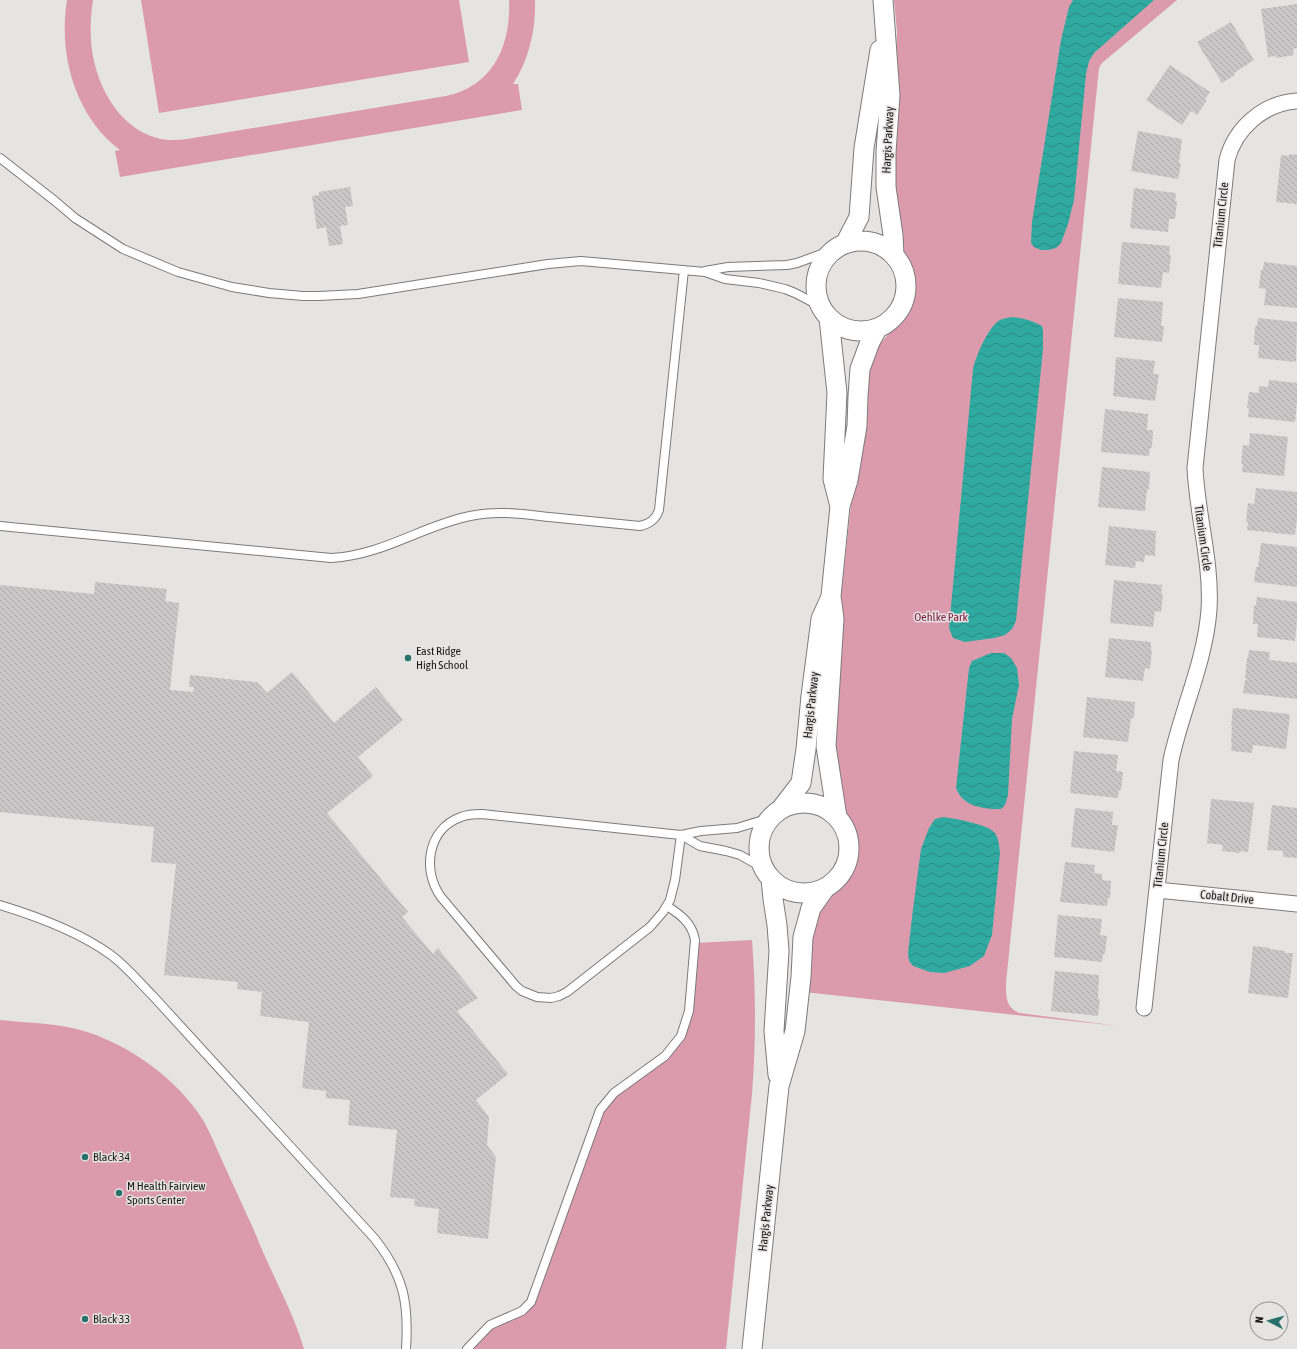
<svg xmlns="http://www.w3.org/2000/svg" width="1297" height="1349" font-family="'Asap Condensed',sans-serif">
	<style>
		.green { fill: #dc9bad }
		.water { fill: url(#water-waves) }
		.building { fill: url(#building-back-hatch) }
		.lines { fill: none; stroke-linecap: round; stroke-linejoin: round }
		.service-casing { stroke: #7e7a7b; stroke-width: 10 }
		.minor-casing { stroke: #7e7a7b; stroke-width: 17 }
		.tertiary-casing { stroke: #7e7a7b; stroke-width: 21 }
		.service { stroke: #fff; stroke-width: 8 }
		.minor { stroke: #fff; stroke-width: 15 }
		.tertiary { stroke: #fff; stroke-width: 19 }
		.poi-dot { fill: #29726b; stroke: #e6e3e3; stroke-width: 1.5 }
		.labels { text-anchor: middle; stroke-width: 3; stroke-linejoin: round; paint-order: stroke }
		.street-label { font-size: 12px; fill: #1c1b1b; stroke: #e6e3e3 }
		.park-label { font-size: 12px; fill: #801f46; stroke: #e6e3e3 }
		.poi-label { font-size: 12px; fill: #1c1b1b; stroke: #e6e3e3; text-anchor: start }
	</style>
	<defs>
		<pattern id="water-waves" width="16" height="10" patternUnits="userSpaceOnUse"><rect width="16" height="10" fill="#30aaa0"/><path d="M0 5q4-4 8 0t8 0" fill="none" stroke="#288a82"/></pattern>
		<pattern id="building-back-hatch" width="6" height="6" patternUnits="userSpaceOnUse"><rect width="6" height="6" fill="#cbc7c8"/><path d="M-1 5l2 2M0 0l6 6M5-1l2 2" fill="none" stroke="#aeaaab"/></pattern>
	</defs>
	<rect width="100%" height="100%" fill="#e6e3e3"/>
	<!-- green -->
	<path class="green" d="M 67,0 L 93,0 C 91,13 90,26 91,40 C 93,79 116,127 157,138 C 167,141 177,140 187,139 L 446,96 C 493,86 511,46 509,0 L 535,0 C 536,29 529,60 513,84 L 518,84 L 522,110 L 120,177 L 115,151 L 120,150 C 75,116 58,54 67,0 Z
		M 141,0 L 459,0 L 469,62 L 159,113 Z
		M 894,0 L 1177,0 L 1102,63 L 1099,68 L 1006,983 C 1006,997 1006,1008 1020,1013 L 1118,1026 L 804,992 L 811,926 L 830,896 L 847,878 L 854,863 L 855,853 L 854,838 L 846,814 L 835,762 L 839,615 L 851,505 L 862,434 L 866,379 L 878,346 L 904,316 L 910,305 L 912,296 L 912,279 L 903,249 L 893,201 L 896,63 L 897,32 Z
		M 752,940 C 756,991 756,1043 752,1094 L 726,1349 L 467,1349 L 485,1329 L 527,1307 L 605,1103 L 665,1056 L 681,1036 L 695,943 Z
		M 0,1020 C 28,1023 60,1023 87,1032 C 131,1046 178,1080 203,1120 C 210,1132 215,1145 221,1158 C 229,1176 238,1195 246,1213 C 254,1229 260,1246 268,1263 C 281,1292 295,1318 304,1349 L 0,1349 Z"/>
	<!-- water -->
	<path class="water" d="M 1073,0 L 1154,0 L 1094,53 L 1089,61 L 1086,74 L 1074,200 L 1068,224 L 1061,243 L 1056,248 L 1048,250 L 1041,250 L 1034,247 L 1031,243 L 1032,222 L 1061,40 L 1069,7 Z
		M 1012,317 C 1022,318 1032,320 1042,326 L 1043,330 L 1043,349 L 1016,621 L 1012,629 L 1005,635 L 994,638 L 965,642 L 953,638 L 949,628 L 973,369 C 976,356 989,324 1002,319 C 1005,318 1009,318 1012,317 Z
		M 991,653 L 1004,653 L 1011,658 L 1017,668 L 1019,685 L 1012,719 L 1008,795 L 1005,805 L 1001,809 C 983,809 963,807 956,788 L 969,668 L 972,661 Z
		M 943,817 C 954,818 988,825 994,832 C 999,838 999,845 1000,853 L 992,935 L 984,956 L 970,966 L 944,973 L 930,972 L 913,966 L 909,961 L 908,953 L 913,909 L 921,849 L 929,828 L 935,819 Z"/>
	<!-- building -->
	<path class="building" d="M 1297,4 L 1297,48 L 1293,49 L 1294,55 L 1276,58 L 1276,56 L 1268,57 L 1261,9 Z
		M 1231,22 L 1254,60 L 1234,73 L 1235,75 L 1222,83 L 1197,42 Z
		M 1170,65 L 1210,92 L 1205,99 L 1207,100 L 1197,115 L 1191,111 L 1182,125 L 1146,100 Z
		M 1138,131 L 1182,139 L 1179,163 L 1181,164 L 1178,179 L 1131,171 Z
		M 1289,154 L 1297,155 L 1297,204 L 1276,202 L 1281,155 L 1289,156 Z
		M 350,187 L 353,206 L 345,207 L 348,225 L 340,226 L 343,244 L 329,246 L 326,227 L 317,229 L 312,196 L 319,195 L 319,192 Z
		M 1134,188 L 1176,193 L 1175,201 L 1177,201 L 1175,219 L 1169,219 L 1168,232 L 1130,228 Z
		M 1122,242 L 1170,246 L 1169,254 L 1171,255 L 1169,273 L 1163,272 L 1161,288 L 1118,284 Z
		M 1264,262 L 1297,266 L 1297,308 L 1264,305 L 1266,289 L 1259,288 L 1261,270 L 1263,270 Z
		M 1118,298 L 1163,302 L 1161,326 L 1164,326 L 1162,342 L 1114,337 Z
		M 1258,318 L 1297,322 L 1296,362 L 1258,358 L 1259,345 L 1254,345 L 1255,326 L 1257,326 Z
		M 1116,357 L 1155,361 L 1153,374 L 1159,374 L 1155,401 L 1113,396 Z
		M 1269,380 L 1297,383 L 1297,402 L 1295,422 L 1248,417 L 1249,408 L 1247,408 L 1249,392 L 1259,393 L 1259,386 L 1268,387 Z
		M 1105,409 L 1148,414 L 1147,430 L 1153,430 L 1152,448 L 1150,448 L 1149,456 L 1101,452 Z
		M 1250,433 L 1288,437 L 1284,476 L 1242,472 L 1243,464 L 1241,463 L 1243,445 L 1249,446 Z
		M 1102,467 L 1150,472 L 1149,489 L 1147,489 L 1145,511 L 1098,507 Z
		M 1256,488 L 1297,492 L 1297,519 L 1295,535 L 1247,530 L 1248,522 L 1246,521 L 1248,503 L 1254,504 Z
		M 1109,526 L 1156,531 L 1155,556 L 1145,555 L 1144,562 L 1136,561 L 1135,568 L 1105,565 Z
		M 1261,543 L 1297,547 L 1297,587 L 1254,582 L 1256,567 L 1258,567 Z
		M 1114,580 L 1162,585 L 1161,593 L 1163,594 L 1161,612 L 1155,611 L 1153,627 L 1110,623 Z
		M 95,582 L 167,589 L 165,601 L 179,603 L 170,690 L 193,692 L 194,687 L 189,687 L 190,675 L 257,682 L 267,693 L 292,672 L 334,723 L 376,687 L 403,720 L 358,757 L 373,776 L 327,813 L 408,912 L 402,917 L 433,954 L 438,948 L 478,998 L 457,1011 L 508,1074 L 476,1100 L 489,1117 L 487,1145 L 496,1157 L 488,1239 L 437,1233 L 439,1209 L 414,1206 L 415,1199 L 390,1197 L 397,1130 L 348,1125 L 350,1100 L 326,1098 L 326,1091 L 302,1088 L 309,1022 L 260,1016 L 262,992 L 237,989 L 238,982 L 164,975 L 176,864 L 151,862 L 154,827 L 0,812 L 0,585 L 94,594 Z
		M 1257,597 L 1297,602 L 1297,621 L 1295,641 L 1257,637 L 1258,624 L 1253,624 L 1254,605 L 1256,606 Z
		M 1109,638 L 1151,642 L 1151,650 L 1152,651 L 1150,669 L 1145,668 L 1143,681 L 1105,677 Z
		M 1249,650 L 1270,652 L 1269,660 L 1297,663 L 1297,699 L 1243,693 L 1245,680 L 1247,680 L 1247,679 L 1245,678 L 1247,658 L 1248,658 Z
		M 1087,697 L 1135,702 L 1134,718 L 1131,718 L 1128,742 L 1083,737 Z
		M 1233,708 L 1290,714 L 1286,749 L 1253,745 L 1252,753 L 1231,751 L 1232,743 L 1231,743 L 1232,726 L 1231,726 Z
		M 1074,751 L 1118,755 L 1116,771 L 1123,772 L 1121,790 L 1119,790 L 1118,798 L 1070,793 Z
		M 1211,799 L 1254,803 L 1248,852 L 1240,851 L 1240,853 L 1222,851 L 1223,845 L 1207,843 Z
		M 1272,805 L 1297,808 L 1297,858 L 1283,857 L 1283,851 L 1267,850 Z
		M 1075,808 L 1113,812 L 1112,825 L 1118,825 L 1114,852 L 1071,847 Z
		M 1065,862 L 1095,865 L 1094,873 L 1102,874 L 1102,880 L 1111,881 L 1110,898 L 1108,898 L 1107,906 L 1060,902 Z
		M 1058,915 L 1102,919 L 1100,935 L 1107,936 L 1105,954 L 1103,954 L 1102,962 L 1054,957 Z
		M 1253,946 L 1270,948 L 1270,949 L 1285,951 L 1285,953 L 1293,953 L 1288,998 L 1248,993 Z
		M 1055,971 L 1099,975 L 1098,999 L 1100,999 L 1098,1016 L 1051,1011 Z"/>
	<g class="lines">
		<defs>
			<path id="service" d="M 0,158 L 55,201 L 75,218 L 123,249 L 178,272 L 232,287 L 269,293 L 303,296 L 319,296 L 358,294 L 548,264 L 581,261 L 705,272 L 725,279 L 759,283 L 785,289 L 795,293 L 820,306
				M 705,271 L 728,267 L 787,265 L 797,263 L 835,249
				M 0,526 L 331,558 C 384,555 421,526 470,516 C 497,510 523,514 549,517 C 579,520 610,523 640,526 C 650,524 656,519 659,510 L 684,270
				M 681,835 L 675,880 L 670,900 L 663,912 L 650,927 L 567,992 L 559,996 L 551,998 L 537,997 L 522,991 L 516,986 L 441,897 C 422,871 427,829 461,817 C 468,814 475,814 482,814 L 681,835 L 701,831 L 737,828 L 770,818
				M 681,835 L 700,846 L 726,851 L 740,855 L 763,868
				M 0,905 C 36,916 81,933 111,955 C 127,967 139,982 153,996 L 375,1239 C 404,1276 409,1303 406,1349
				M 467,1349 L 490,1325 L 522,1311 L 531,1302 L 600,1110 L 614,1093 L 665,1056 L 681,1036 L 689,1011 L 695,940 C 692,923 681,915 667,906"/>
			<path id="minor" d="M 1157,890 L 1297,904
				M 1144,1008 L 1171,760 C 1182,709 1205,662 1209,610 C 1212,562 1197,515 1195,468 L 1227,160 C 1235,128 1264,103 1297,101"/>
			<path id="tertiary" d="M 883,0 L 890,95 L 886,152 L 886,187 L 893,235 L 894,255
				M816 286a45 45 0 1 1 90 0a45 45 0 1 1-90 0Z
				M 845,244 L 859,217 L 864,148 L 880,50
				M 829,318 L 837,393 L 833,479 L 840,506
				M759 848a45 45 0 1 1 90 0a45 45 0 1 1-90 0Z
				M 781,809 L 801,783 L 806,749 L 811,696 L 821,619 L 830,599
				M 837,817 L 826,746 L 834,619 L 831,596 L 840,506 L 848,480 L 857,426 L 858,396 L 860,369 L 870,342 L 877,329
				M 771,879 L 773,899 L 777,925 L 779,951 L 774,1031 L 778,1075
				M 752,1349 L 779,1086 L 795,1031 L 801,977 L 803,937 L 811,908 L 826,887"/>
		</defs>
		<!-- service casing -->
		<use href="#service" class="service-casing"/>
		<!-- minor casing -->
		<use href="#minor" class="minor-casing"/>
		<!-- tertiary casing -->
		<use href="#tertiary" class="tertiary-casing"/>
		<!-- service -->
		<use href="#service" class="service"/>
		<!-- minor -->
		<use href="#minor" class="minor"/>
		<!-- tertiary -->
		<use href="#tertiary" class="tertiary"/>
	</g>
	<!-- markers -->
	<g class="poi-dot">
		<circle cx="408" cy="658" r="4"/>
		<circle cx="85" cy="1157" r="4"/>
		<circle cx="119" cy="1193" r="4"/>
		<circle cx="85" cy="1319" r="4"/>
	</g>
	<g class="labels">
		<!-- street labels -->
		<g class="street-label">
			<text transform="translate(888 140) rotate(-87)" y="4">Hargis Parkway</text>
			<text transform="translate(1221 215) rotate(-84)" y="4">Titanium Circle</text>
			<text transform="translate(1203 538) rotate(82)" y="4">Titanium Circle</text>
			<text transform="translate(811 705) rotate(-84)" y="4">Hargis Parkway</text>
			<text transform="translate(1161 855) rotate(-84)" y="4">Titanium Circle</text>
			<text transform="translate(1227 897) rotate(6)" y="4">Cobalt Drive</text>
			<text transform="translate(766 1218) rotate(-84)" y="4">Hargis Parkway</text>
		</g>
		<!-- park labels -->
		<g class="park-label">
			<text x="941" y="621">Oehlke Park</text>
		</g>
		<!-- poi labels -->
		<g class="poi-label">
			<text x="416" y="655">East Ridge<tspan x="416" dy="14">High School</tspan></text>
			<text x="93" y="1161">Black 34</text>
			<text x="127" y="1190">M Health Fairview<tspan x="127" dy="14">Sports Center</tspan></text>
			<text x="93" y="1323">Black 33</text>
		</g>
	</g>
	<!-- north arrow -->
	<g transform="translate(1269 1321) rotate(276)"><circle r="19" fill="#e6e3e3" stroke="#959393"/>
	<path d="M0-3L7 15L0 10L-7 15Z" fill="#29726b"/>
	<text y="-6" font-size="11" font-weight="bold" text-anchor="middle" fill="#1c1b1b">N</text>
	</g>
</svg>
